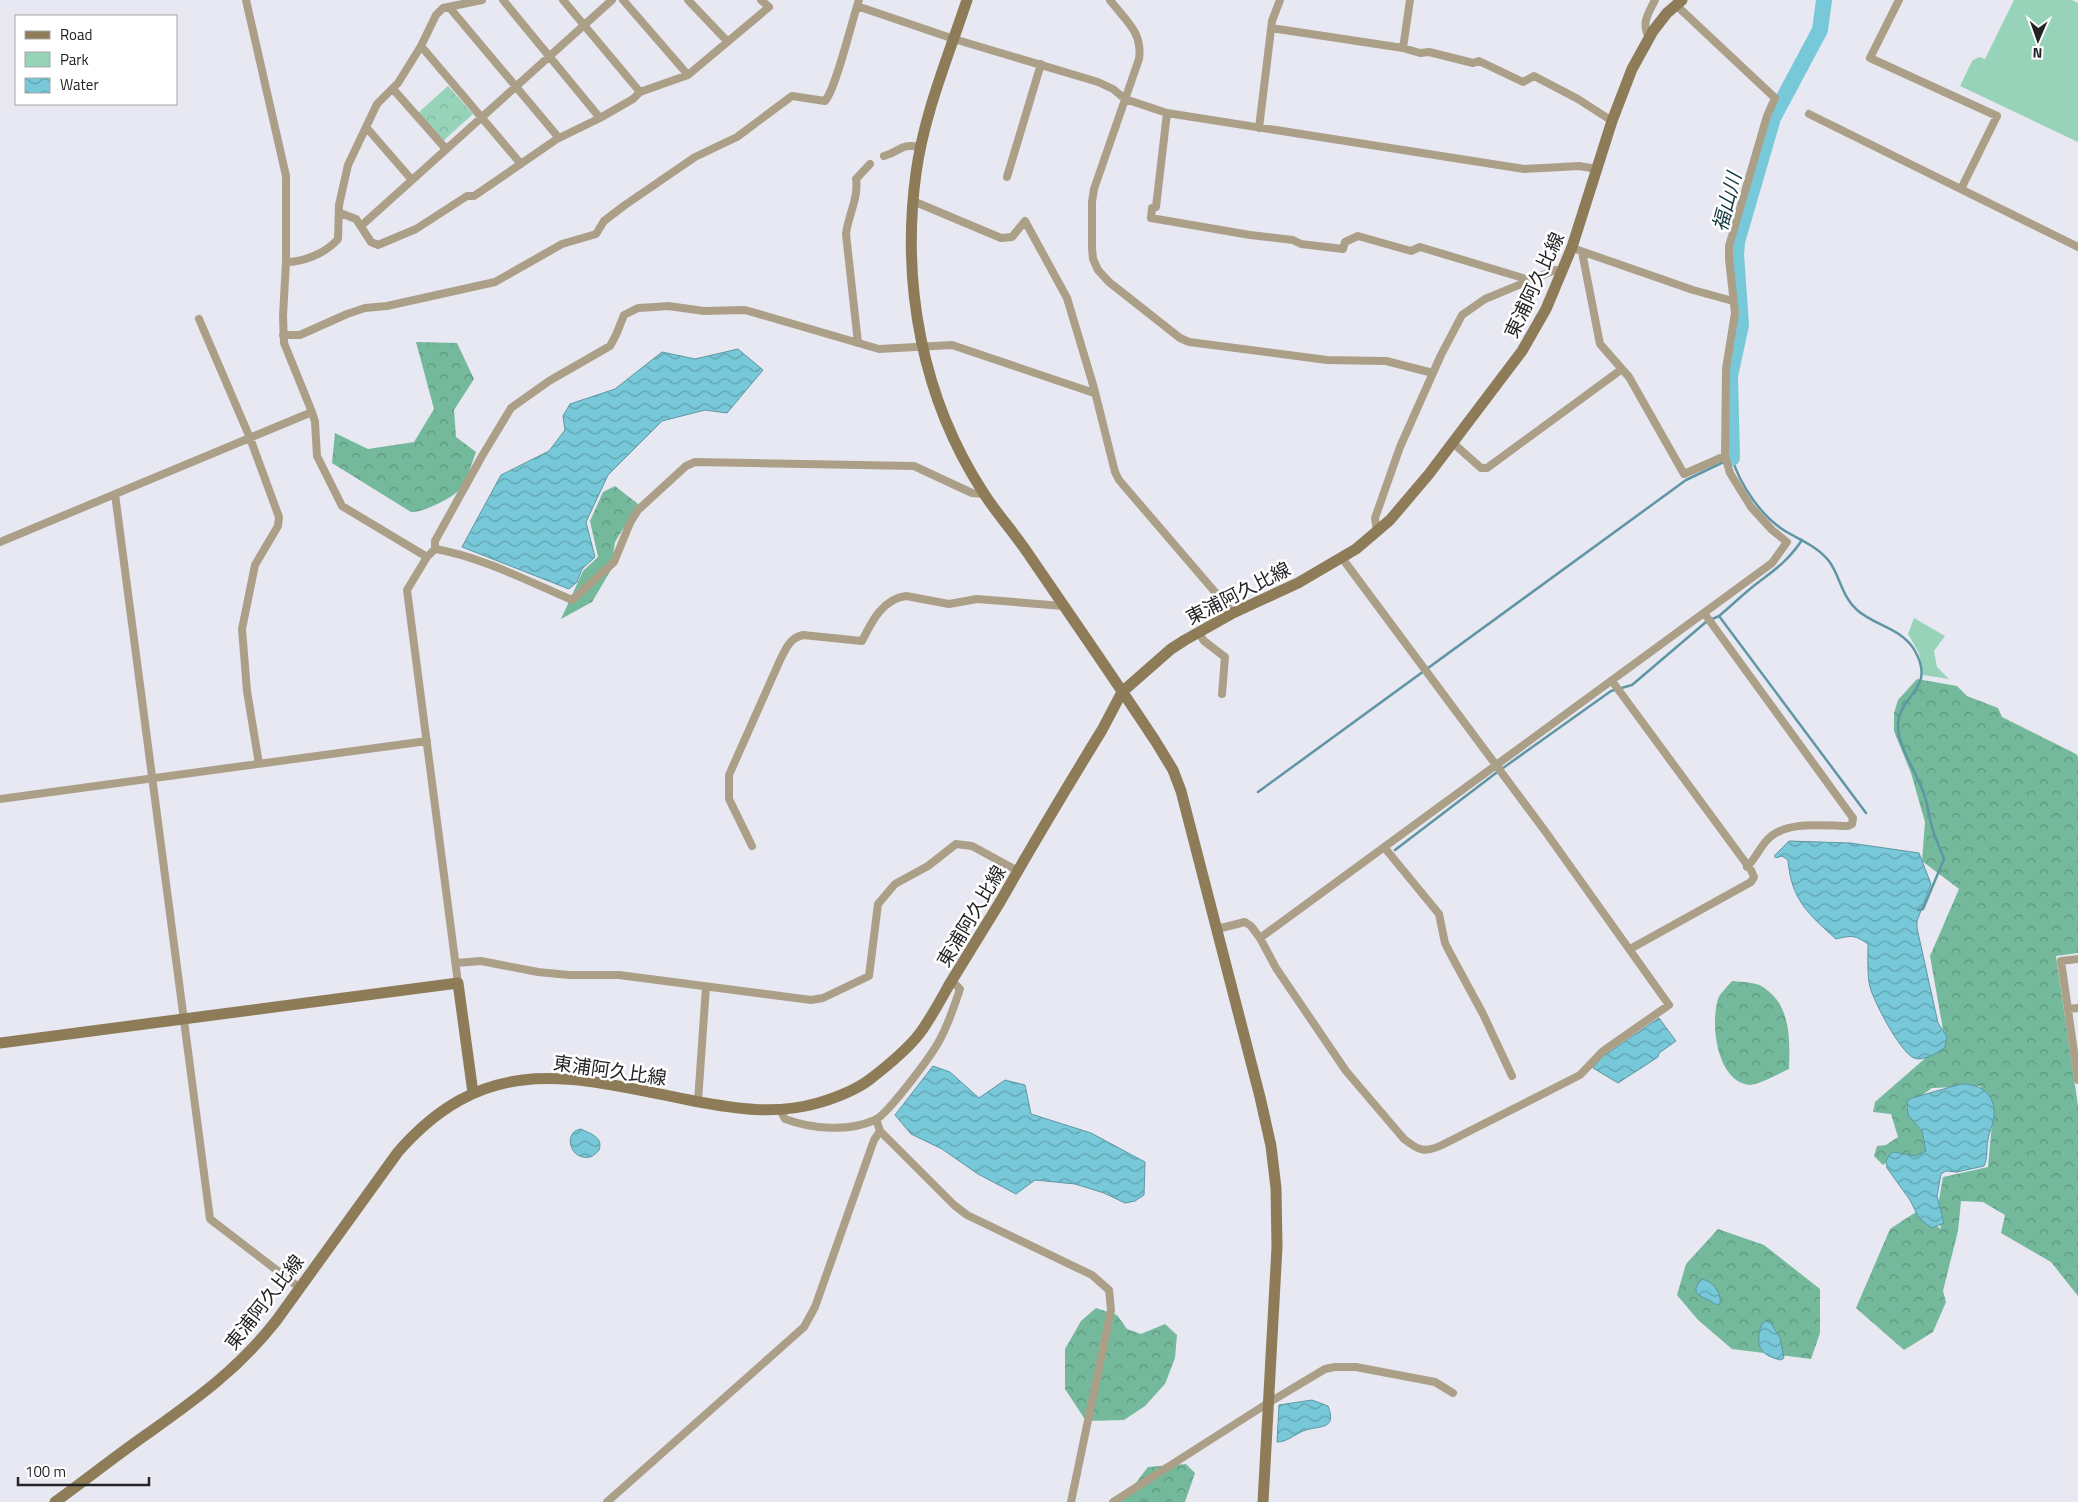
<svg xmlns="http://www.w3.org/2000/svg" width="2078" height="1502" font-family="'Titillium Web','Noto Sans JP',sans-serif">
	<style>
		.green { fill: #96d3b8 }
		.forest { fill: url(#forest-crowns) }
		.park { fill: url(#park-crowns) }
		.water { fill: url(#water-waves); stroke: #5e96a3 }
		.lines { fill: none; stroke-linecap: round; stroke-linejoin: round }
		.stream { stroke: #5e96a3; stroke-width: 2.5 }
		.river { stroke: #77c8d8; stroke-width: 16 }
		.street { stroke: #aba087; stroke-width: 8 }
		.secondary { stroke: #8d7c57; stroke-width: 11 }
		.labels { text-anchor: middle; stroke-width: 5; stroke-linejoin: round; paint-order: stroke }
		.street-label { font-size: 19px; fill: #232326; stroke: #fff }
		.water-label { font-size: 20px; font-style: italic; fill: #123940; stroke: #fff }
	</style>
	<defs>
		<pattern id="forest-crowns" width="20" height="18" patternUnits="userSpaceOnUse" patternTransform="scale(1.25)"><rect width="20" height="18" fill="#74b99b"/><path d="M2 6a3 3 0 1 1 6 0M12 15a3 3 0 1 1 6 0" fill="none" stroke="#5f967e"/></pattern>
		<pattern id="park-crowns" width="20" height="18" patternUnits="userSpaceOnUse" patternTransform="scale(1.25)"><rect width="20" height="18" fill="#96d3b8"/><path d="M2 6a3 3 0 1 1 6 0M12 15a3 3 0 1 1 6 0" fill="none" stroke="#81b59e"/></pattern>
		<pattern id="water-waves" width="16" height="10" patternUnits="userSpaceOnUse" patternTransform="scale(1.25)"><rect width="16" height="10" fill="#77c8d8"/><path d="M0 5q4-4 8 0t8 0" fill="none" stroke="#61a2af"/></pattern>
	</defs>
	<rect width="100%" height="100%" fill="#e8e8f2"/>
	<!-- green -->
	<path class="green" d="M 2014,0 L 2072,0 L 2078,3 L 2078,142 L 1960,86 L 1972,61 L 1979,57 L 1985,59 Z
		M 1914,618 L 1945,636 L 1934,651 L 1937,667 L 1949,679 L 1923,675 L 1919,653 L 1908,634 Z"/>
	<!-- forest -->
	<path class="forest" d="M 416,342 L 457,343 L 474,379 L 454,410 L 456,437 L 476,452 C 472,462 467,481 460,489 C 453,498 422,513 411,512 L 332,463 L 335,433 L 368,449 L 414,442 L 434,409 Z
		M 615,486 L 638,504 L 615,542 L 611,570 L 592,602 L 561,619 L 583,571 L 598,557 L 590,521 L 603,492 Z
		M 1917,679 L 1957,686 L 1967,696 L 1998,708 L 2002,717 L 2076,754 L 2078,757 L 2078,953 L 2056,956 L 2078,1106 L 2078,1296 L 2051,1262 L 2001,1233 L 2005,1215 L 1983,1202 L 1961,1201 L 1958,1231 L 1943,1291 L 1946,1302 L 1933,1332 L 1904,1350 L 1856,1308 L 1890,1229 L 1916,1212 L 1941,1229 L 1937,1211 L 1943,1177 L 1988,1167 L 1992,1124 L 1980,1086 L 1932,1088 L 1906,1107 L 1923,1131 L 1927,1153 L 1910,1159 L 1893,1157 L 1883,1165 L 1874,1156 L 1877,1146 L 1886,1145 L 1898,1137 L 1891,1114 L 1873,1112 L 1875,1102 L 1945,1041 L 1930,956 L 1959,889 L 1922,861 L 1925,822 L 1911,773 L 1894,731 L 1894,713 L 1898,700 Z
		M 1732,981 C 1741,982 1756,982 1763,987 C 1791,1005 1790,1039 1789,1069 C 1780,1073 1759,1085 1750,1085 C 1717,1082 1710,1025 1718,999 C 1720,993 1728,986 1732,981 Z
		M 1718,1229 L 1764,1245 L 1820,1289 L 1820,1333 L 1811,1359 L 1732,1349 L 1698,1320 L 1677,1295 L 1686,1264 Z
		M 1096,1308 L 1117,1315 L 1127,1329 L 1141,1334 L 1165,1324 L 1177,1335 L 1175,1358 L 1165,1384 L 1145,1406 L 1124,1420 L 1086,1421 L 1065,1389 L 1065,1349 L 1081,1321 Z
		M 1186,1464 L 1195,1473 L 1185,1502 L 1121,1502 L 1148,1467 Z"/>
	<!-- park -->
	<path class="park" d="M 448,86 L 473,114 L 443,141 L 418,113 Z"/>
	<!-- water -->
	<path class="water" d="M 738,349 L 763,370 L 727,413 L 705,410 L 662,421 L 608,475 L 586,522 L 595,557 L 582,569 L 577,582 L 569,589 L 462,547 L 501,475 L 549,451 L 565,430 L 563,416 L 570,404 L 615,389 L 662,352 L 695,359 Z
		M 1789,841 L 1850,843 L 1919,853 L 1931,884 L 1917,921 L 1917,928 L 1938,1023 L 1947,1037 L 1945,1047 C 1939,1052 1923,1062 1914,1058 C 1900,1052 1874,1002 1870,987 C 1867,974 1868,958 1868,944 C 1855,935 1852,935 1836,939 C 1808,914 1791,899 1788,860 L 1782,856 L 1776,858 L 1774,856 Z
		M 1659,1018 L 1676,1041 L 1659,1053 L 1658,1057 L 1618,1083 L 1593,1068 L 1602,1057 Z
		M 933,1066 L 950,1072 L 979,1098 L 1005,1080 L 1025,1085 L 1031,1114 L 1091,1133 L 1145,1162 L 1144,1195 L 1135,1201 L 1125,1203 L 1104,1193 L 1075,1184 L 1035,1180 L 1016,1194 L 978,1174 L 942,1149 L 911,1134 L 895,1115 Z
		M 1961,1084 C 1981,1084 1996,1094 1994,1117 C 1993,1125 1989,1132 1988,1140 C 1986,1149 1988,1158 1984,1166 L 1957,1172 L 1946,1171 L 1941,1174 L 1937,1196 L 1944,1223 L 1932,1228 L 1919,1218 L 1910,1200 L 1887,1168 L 1886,1161 L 1889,1155 L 1893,1152 L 1916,1156 L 1926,1151 L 1922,1131 L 1908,1115 L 1907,1101 L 1912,1098 Z
		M 581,1129 C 589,1133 604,1137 599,1150 C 597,1153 593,1156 590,1157 C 569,1161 563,1131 581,1129 Z
		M 1701,1279 C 1712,1280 1722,1293 1720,1304 C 1715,1305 1714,1303 1709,1300 C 1697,1295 1691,1292 1701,1279 Z
		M 1765,1321 L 1771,1323 L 1780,1338 L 1784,1358 L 1781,1360 C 1767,1357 1757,1351 1759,1336 C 1759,1330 1761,1326 1765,1321 Z
		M 1312,1400 L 1328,1406 C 1338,1431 1318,1425 1303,1431 C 1294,1435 1287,1442 1277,1442 L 1279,1405 Z"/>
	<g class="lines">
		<!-- stream -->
		<path class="stream" d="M 1802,540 C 1786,564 1771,572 1750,589 C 1739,598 1730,607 1719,616 L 1866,813
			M 1258,792 L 1686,480 L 1732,458 C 1740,485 1761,516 1785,531 C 1800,540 1817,546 1829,561 C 1840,576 1842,597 1857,610 C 1875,626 1902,628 1915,651 C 1937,690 1897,696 1898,726 C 1898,749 1919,775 1925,797 C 1928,807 1929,817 1932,827 C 1935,838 1940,848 1944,859 L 1923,909 L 1918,910
			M 1395,850 L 1496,773 L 1611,691 L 1632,685 L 1706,622 L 1719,616"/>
		<!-- river -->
		<path class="river" d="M 1732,458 L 1730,376 L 1741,325 L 1736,254 L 1737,242 L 1773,118 L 1820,30 L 1824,0"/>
		<!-- street -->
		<path class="street" d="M 246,0 L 286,176 L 286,262 L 283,316 L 284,343 L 312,412 L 315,422 L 317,456 L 342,506 L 427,557
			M 503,0 L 600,118
			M 563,0 L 640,92
			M 623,0 L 688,75
			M 688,0 L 727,41
			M 1110,0 C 1125,20 1143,32 1139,59 L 1094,189 L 1092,202 L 1092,248 L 1093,259 L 1098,270 L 1109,282 L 1180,338 L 1189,342 L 1327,360 L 1386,361 L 1433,373
			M 1899,0 L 1870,58 L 1997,116 L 1961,189
			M 857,6 L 954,39 L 1098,82 L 1113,89 L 1125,99 L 1167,113 L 1524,169 L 1579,166 L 1597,169
			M 449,7 L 559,138
			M 1271,28 L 1403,48 L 1420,53 L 1429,52 L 1473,63 L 1479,61 L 1523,82 L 1534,76 L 1578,99 L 1612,121
			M 1649,38 C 1641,23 1648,14 1655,0
			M 421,46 L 521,164
			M 1403,48 L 1410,0
			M 393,89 L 446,149
			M 1167,113 L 1156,207 L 1152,208 L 1151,218 L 1250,235 L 1293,240 L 1301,244 L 1343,249 L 1345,242 L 1358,236 L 1411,251 L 1420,247 L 1523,278 L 1527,282
			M 1809,114 L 2078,247
			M 366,127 L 412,180
			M 1259,128 L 1272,21 L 1280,0
			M 884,156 C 901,151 900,143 920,147
			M 1007,177 L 1041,64
			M 913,201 L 1001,238 L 1012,237 L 1025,221 L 1067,298 L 1094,388 L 1115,472 L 1119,480 L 1233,613
			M 340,213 L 356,219 L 371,242 L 378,245 L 416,229 L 467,196 L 474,196 L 557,139 L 600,118 L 633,99 L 640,92 L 688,75 L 769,7 L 761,0
			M 361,226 L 612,0
			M 1578,250 L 1693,290 L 1733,301
			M 1582,252 L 1600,344 L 1629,377 L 1684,474 L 1725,456
			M 286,262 C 304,262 326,253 338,239 L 339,205 L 348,165 L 377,104 L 398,83 L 421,46 L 436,15 L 443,8 L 482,0
			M 199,319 L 250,438 L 279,517 L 278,526 L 255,565 L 242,629 L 247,691 L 259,764
			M 283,335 L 300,335 L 347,314 L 365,308 L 387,306 L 495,282 L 562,244 L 596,234 L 604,221 L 625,205 L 695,157 L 737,137 L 792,96 L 825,101 C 836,89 852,20 859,0
			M 858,343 L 846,234 C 848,216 859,197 856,179 L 870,164
			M 1453,443 L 1481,468 L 1487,468 L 1622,369
			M 115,494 L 210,1219 L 300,1288
			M 1377,532 L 1375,518 L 1400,447 L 1441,355 L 1462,315 L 1485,299 L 1555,270 L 1562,271
			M 0,542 L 312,412
			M 435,549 C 479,556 530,582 572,600 L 614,562 L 630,523 L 638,510 L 686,466 L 695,462 L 914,466 L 972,493 L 983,494
			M 1704,613 L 1853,818 L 1852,824 L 1848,826 C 1824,826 1787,820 1768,839 C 1760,847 1756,858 1747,867
			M 1198,632 L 1204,641 L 1225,657 L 1222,694
			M 1612,681 L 1751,870 L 1754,877 L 1751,882 L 1630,949
			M 0,799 L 427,741
			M 752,846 L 729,799 L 729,775 L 781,658 C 787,647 790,638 803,635 L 862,641 C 871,623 882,599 906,596 L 949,604 L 977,599 L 1063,606
			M 1384,847 L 1439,914 L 1445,943 L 1450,953 L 1483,1014 L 1512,1076
			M 1217,929 L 1245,922 L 1251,926 L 1260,938 L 1276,968 L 1346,1071 L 1404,1139 C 1419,1151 1425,1153 1442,1145 L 1580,1075 L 1603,1051 L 1669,1005 L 1545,831 L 1342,558
			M 1260,938 L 1772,563 L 1787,542 L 1772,530 L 1751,507 L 1730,473 L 1725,456 L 1726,369 L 1735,313 L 1729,259 L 1729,246 L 1767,116 L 1775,98 L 1676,5
			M 2078,959 L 2061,961 L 2078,1080
			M 456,963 L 481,961 L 538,972 L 569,975 L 619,975 L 811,1000 L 823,998 L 869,976 L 878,904 L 895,884 L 928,866 L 956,844 L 972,846 L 1018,871
			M 458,983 L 407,590 L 427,557 L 435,549 L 435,541 L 482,456 L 511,408 L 549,381 L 610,346 L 616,335 L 624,315 L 638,308 L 655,307 L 668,306 L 704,311 L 745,310 L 879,349 L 952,345 L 1094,393
			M 2068,1009 L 2078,1008
			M 698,1101 L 706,987
			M 780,1110 L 785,1119 C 812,1129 848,1132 875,1120 C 888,1114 930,1057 938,1043 C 948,1026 954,1007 960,989 L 952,981
			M 880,1131 L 954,1205 L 967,1215 L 1092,1275 L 1109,1290 L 1111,1310 L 1071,1502
			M 607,1502 L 804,1327 L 815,1307 L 874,1140 L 880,1131 L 876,1119
			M 1113,1502 L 1268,1403 L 1325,1369 L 1335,1367 L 1356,1367 L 1435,1382 L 1453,1393"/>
		<!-- secondary -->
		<path class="secondary" d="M 967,0 C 948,57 924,114 916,173 C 901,284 922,398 983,492 C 996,513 1013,531 1027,552 C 1070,615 1114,678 1156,742 L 1173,770 L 1181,791 L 1260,1097 L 1271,1146 L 1276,1188 L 1277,1247 L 1263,1502
			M 0,1043 L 458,983 L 473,1093
			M 55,1502 C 87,1479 118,1454 150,1432 C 199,1397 238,1369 276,1321 L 398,1152 C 489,1048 576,1078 694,1101 C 736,1109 776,1115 818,1103 C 835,1098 854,1091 869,1080 C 886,1067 907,1050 920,1033 C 931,1018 940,1001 949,985 C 966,957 983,930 1000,902 C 1033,844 1067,787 1102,730 L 1122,692 L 1171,649 L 1185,640 L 1233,613 L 1298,583 L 1356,549 L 1390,520 L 1429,474 L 1522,351 L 1546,309 L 1572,247 L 1612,121 L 1632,69 L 1653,31 L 1667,13 L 1682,0"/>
	</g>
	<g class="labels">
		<!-- street labels -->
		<g class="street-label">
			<text transform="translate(1534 285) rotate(-65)" y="7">東浦阿久比線</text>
			<text transform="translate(1238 593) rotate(-27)" y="7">東浦阿久比線</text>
			<text transform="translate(971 916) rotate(-59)" y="7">東浦阿久比線</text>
			<text transform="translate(610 1070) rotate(8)" y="7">東浦阿久比線</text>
			<text transform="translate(264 1302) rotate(-52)" y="7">東浦阿久比線</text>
		</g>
		<!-- water labels -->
		<g class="water-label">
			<text transform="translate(1727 202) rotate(-75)" y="7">福山川</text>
		</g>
	</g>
	<!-- legend -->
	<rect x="15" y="15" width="162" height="90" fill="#ffffff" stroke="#a7a7a8"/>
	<rect x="25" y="31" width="25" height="8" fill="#8d7c57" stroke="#a7a7a8"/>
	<text x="60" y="40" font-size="15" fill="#232326">Road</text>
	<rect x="25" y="52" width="25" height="15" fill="#96d3b8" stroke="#a7a7a8"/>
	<text x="60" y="65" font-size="15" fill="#232326">Park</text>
	<rect x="25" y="78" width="25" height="15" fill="url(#water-waves)" stroke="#a7a7a8"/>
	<text x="60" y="90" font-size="15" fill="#232326">Water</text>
	<!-- north arrow -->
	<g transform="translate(2038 40) rotate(182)" stroke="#ffffff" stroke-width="4" paint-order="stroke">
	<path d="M0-4L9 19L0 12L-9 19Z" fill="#232326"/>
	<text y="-8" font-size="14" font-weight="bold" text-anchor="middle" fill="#232326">N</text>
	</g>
	<!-- scale -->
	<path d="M18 1477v8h131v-8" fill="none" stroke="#232326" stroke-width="2.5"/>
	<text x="25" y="1477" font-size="15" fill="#232326" stroke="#ffffff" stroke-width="4" paint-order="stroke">100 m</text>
</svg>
